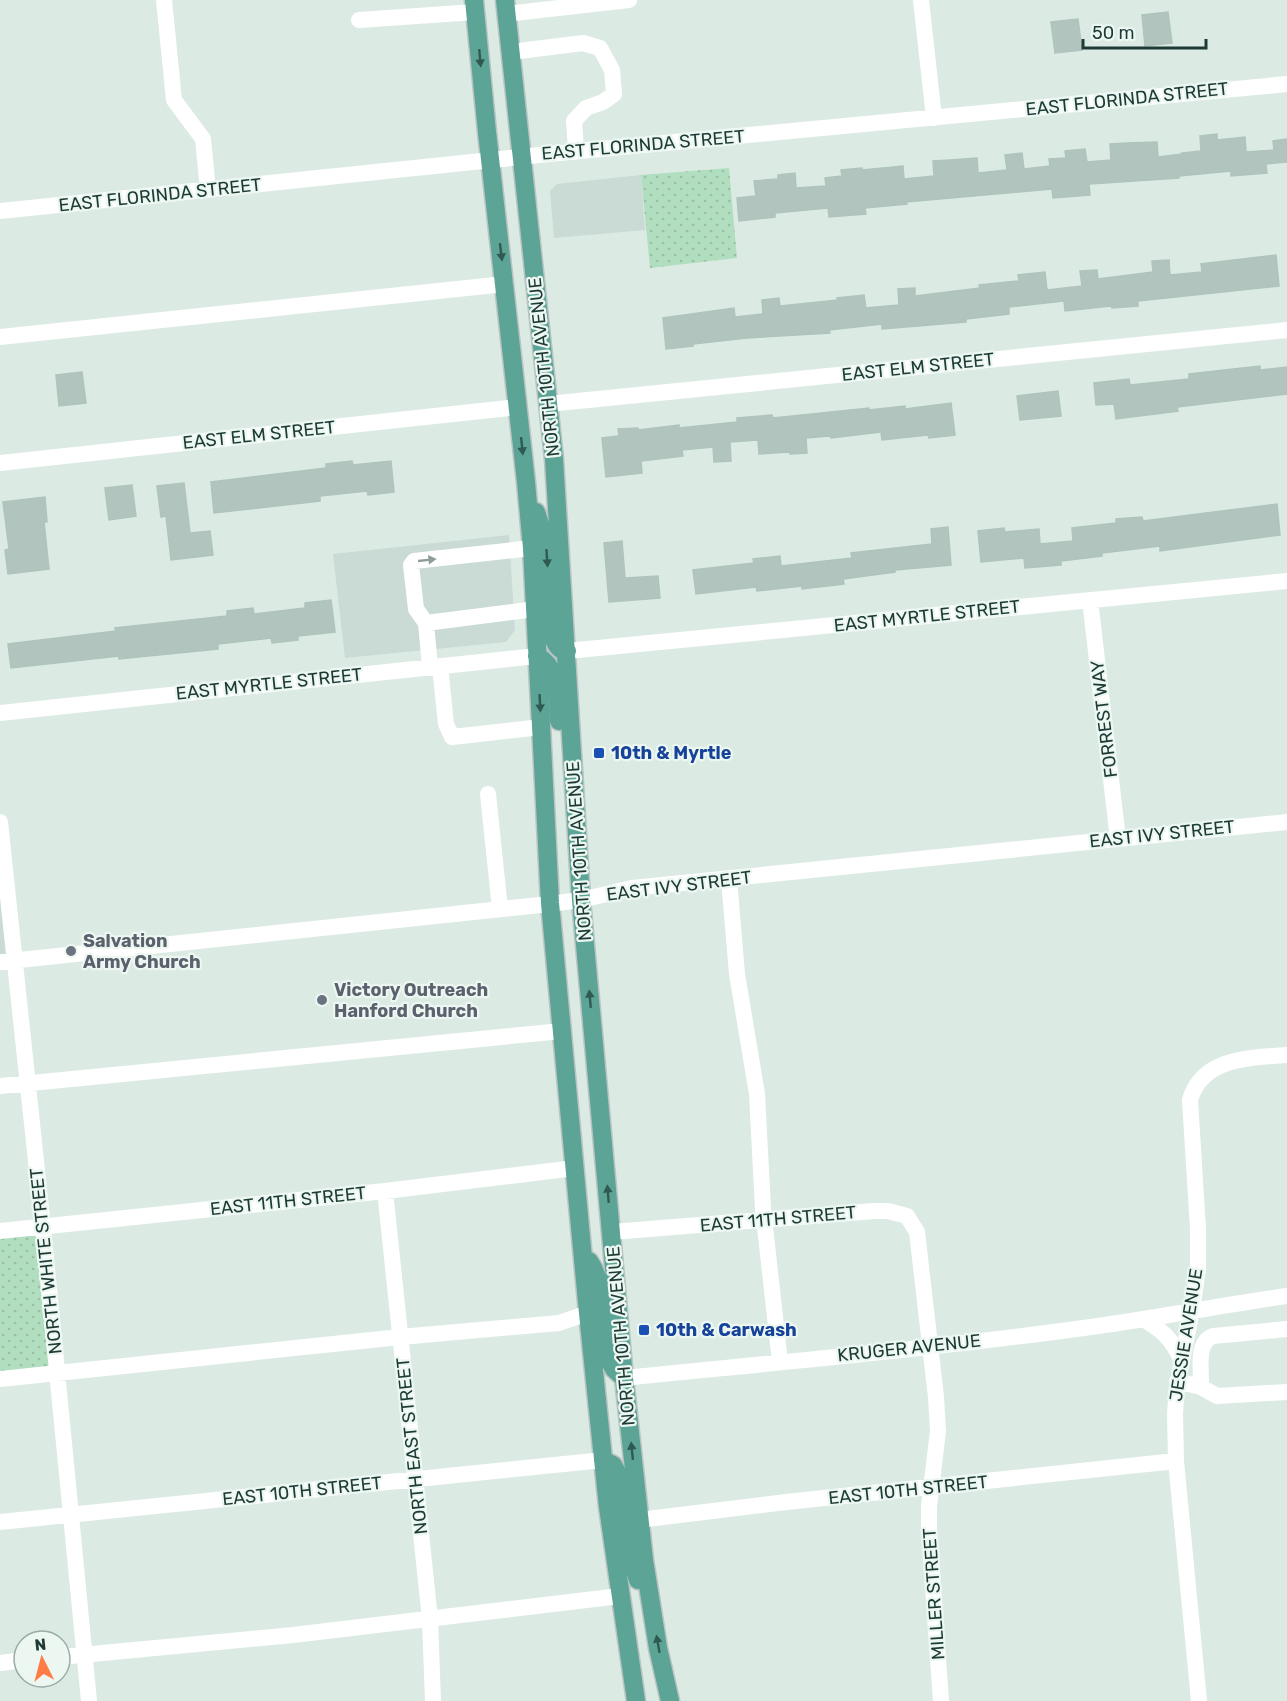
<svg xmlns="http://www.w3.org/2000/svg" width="1287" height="1701" font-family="Rubik,sans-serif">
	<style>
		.built { fill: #cadad4 }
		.grass { fill: url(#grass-dots) }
		.building { fill: #b1c5be; stroke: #aec4bc; stroke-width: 1.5 }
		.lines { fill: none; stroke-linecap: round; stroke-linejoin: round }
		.major-casing { stroke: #bbc4c2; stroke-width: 21 }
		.minor { stroke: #fff; stroke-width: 16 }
		.major { stroke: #5ba496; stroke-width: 18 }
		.oneway { fill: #305a51 }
		.oneway2 { fill: #8e9c9a }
		.transit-dot { fill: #1a4fb4; stroke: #ecf7f2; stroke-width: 2 }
		.worship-dot { fill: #6b7280; stroke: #ecf7f2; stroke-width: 2 }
		.labels { text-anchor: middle; stroke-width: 4.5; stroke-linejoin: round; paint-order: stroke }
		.street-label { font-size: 18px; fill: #1d3a34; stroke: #ecf7f2 }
		.transit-label { font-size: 18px; font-weight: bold; fill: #164399; stroke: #ecf7f2; text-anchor: start }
		.worship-label { font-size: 18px; font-weight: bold; fill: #5b616d; stroke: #ecf7f2; text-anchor: start }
	</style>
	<defs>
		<pattern id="grass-dots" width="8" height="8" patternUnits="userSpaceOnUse" patternTransform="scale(1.5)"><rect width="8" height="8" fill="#b2dec0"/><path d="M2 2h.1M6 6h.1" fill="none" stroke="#99bfa6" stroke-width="1.8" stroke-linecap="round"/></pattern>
	</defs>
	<rect width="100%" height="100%" fill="#dceae4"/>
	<!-- built -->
	<path class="built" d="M 641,175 L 645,230 L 554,238 L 550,191 L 557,184 Z
		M 509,535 L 515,630 L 506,642 L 345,658 L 333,554 Z
		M 0,880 L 15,960 L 0,962 Z"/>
	<!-- grass -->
	<path class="grass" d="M 729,168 L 737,258 L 650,268 L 641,175 Z
		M 43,1227 L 58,1374 L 0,1379 L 0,1231 Z"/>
	<!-- building -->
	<path class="building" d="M 1168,12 L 1172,43 L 1145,46 L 1142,15 Z
		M 1078,19 L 1082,50 L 1055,53 L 1051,22 Z
		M 1217,134 L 1217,140 L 1245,137 L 1246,152 L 1274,150 L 1273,141 L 1287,139 L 1287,162 L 1266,164 L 1267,173 L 1231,176 L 1231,171 L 1179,176 L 1179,178 L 1089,184 L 1090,195 L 1053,198 L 1052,189 L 906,202 L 907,204 L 865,208 L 866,214 L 829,217 L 828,208 L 775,213 L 775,217 L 739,221 L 737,198 L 756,196 L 754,181 L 778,179 L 778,175 L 795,173 L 796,188 L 826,186 L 825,178 L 842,176 L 841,170 L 862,168 L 862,170 L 903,166 L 904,179 L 934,176 L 933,161 L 950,160 L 977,158 L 978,173 L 1007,170 L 1005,155 L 1022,153 L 1024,169 L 1050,166 L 1049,159 L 1066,158 L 1065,151 L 1085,149 L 1087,162 L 1111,160 L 1110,144 L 1127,143 L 1157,142 L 1158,157 L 1183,154 L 1182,153 L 1201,151 L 1200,136 Z
		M 1276,255 L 1279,286 L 1138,301 L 1138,306 L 1112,308 L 1111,306 L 1065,311 L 1064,301 L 1009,307 L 1009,314 L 966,319 L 966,322 L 882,329 L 882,324 L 829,330 L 830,333 L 747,338 L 693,344 L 693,346 L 666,349 L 663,318 L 734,308 L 735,317 L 763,314 L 762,300 L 779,298 L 780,306 L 838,300 L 837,298 L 864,295 L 866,308 L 899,305 L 898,289 L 915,288 L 915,296 L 980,288 L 979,285 L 1019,281 L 1018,275 L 1045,272 L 1047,290 L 1082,286 L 1080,271 L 1097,270 L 1098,279 L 1153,272 L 1152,261 L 1169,260 L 1170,275 L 1202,272 L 1201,264 Z
		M 1260,366 L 1260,370 L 1287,367 L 1287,394 L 1177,407 L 1178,411 L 1116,419 L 1114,404 L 1096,405 L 1094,383 L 1129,379 L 1130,385 L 1189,379 L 1189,374 Z
		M 82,372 L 86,403 L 59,406 L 56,375 Z
		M 1058,391 L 1061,416 L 1020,420 L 1017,396 Z
		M 951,403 L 955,435 L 929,438 L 928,435 L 882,440 L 881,432 L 831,438 L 830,436 L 806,438 L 807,453 L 790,454 L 790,452 L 759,454 L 758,440 L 730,442 L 731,461 L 714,462 L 713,447 L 682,450 L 683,456 L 641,461 L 642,473 L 606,477 L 602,438 L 619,436 L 618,429 L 638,428 L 638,430 L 679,425 L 679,428 L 737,422 L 737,418 L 772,415 L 773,418 L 869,408 L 869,410 L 905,406 L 905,409 Z
		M 352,461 L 353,465 L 391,461 L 394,492 L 368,495 L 367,491 L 320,496 L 320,501 L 214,513 L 211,482 L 326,468 L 326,464 Z
		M 184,483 L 190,533 L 210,531 L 213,555 L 171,560 L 166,516 L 161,517 L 157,486 Z
		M 132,485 L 136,516 L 109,520 L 105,488 Z
		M 45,497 L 47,522 L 44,522 L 49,569 L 8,574 L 5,550 L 9,549 L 3,502 Z
		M 1277,504 L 1280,535 L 1160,551 L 1160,546 L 1102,553 L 1102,556 L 1061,561 L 1061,565 L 1025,568 L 1024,558 L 981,562 L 978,531 L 1004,528 L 1005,532 L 1039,529 L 1040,544 L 1073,541 L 1072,528 L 1116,523 L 1116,519 L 1142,517 L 1143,521 Z
		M 948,527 L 951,565 L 895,570 L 895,572 L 843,579 L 844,584 L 802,589 L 802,586 L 757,591 L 756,587 L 696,594 L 693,570 L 754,563 L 753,559 L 780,556 L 781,566 L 852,558 L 851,553 L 932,544 L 931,529 Z
		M 622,541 L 625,578 L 658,576 L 660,598 L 609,602 L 604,543 Z
		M 331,600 L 335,632 L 298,636 L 298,640 L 272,643 L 271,638 L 218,644 L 218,649 L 119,659 L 119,656 L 11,668 L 8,644 L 116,631 L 115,628 L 227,616 L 227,611 L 253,608 L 254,614 L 305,608 L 305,603 Z"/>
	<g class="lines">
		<defs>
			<path id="major" d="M 474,0 L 487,132 L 526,482 L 532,548 L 550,903 L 588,1313 L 608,1507 L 636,1701
				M 505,0 L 554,459 L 581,900 L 624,1378 L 644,1560 L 658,1648 L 670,1701
				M 536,512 L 547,545 L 553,637 C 556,645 559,650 567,651
				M 537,656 C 561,669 557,698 559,721
				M 589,1261 C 606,1285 605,1331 609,1360 L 614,1369 L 624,1378
				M 603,1460 L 613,1465 L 619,1476 L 630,1554 L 638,1580"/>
		</defs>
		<!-- major casing -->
		<use href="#major" class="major-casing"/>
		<!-- minor -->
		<path class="minor" d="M 164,0 L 174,100 L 203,139 L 208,190
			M 921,0 L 934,118
			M 506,14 L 629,0
			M 359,20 L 475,12
			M 511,52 L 583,43 L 600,48 L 612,70 L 614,94 L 603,102 L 586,108 L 574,121 L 576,151
			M 0,211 L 559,153 L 1287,84
			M 0,337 L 505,284
			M 548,404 L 1287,330
			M 0,463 L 518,407
			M 1090,600 L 1118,839
			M 426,623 L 535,609
			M 567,651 L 1287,581
			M 440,666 L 446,724 L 452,737 L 541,727
			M 430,667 L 426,623 L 416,609 L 411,565 L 414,561 L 532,548
			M 0,713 L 537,656
			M 488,794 L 500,909
			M 0,822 L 43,1227 L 89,1701
			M 729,879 L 737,974 L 757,1094 L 763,1209 L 780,1362
			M 0,962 L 540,905 L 581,900 L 632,888 L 1287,822
			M 0,1086 L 562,1031
			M 385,1191 L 430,1619 L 433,1701
			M 0,1231 L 385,1191 L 575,1168
			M 612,1232 L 874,1211 L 888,1211 L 907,1216 L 917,1232 L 936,1397 L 938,1431 L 929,1506 L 929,1530 L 941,1701
			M 1143,1319 C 1163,1331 1171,1338 1181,1359
			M 624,1378 C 782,1362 941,1348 1098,1326 C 1161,1317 1224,1305 1287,1296
			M 0,1379 L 400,1337 L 559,1323 L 588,1313
			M 1177,1381 L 1201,1387 L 1217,1396 L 1287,1392
			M 1201,1387 C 1202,1371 1195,1343 1213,1336 L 1287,1329
			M 639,1520 L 786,1502 L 1176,1461
			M 0,1522 L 603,1460
			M 60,1657 L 293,1635 L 620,1596
			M 0,1663 L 24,1660
			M 1199,1701 L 1176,1461 L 1175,1413 L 1177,1386 L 1192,1310 L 1198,1269 L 1198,1229 L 1190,1100 C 1202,1057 1250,1058 1287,1055"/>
		<!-- major -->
		<use href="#major" class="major"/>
	</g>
	<!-- one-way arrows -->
	<defs><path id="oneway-solid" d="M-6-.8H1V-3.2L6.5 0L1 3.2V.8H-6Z" transform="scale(1.5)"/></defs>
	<g class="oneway">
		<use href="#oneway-solid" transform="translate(480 58) rotate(85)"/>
		<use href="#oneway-solid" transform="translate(501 252) rotate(83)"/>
		<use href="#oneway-solid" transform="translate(522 446) rotate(84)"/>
		<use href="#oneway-solid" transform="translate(547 558) rotate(86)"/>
		<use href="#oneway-solid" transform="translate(540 703) rotate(87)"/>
		<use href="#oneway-solid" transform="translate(590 999) rotate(-95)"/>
		<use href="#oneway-solid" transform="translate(608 1194) rotate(-95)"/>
		<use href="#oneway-solid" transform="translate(632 1451) rotate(-96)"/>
		<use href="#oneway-solid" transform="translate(658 1644) rotate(-100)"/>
	</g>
	<use class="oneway2" href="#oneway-solid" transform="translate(427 560) rotate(-6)"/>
	<!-- markers -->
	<g class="transit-dot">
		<rect x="593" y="747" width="12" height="12" rx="3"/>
		<rect x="638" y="1324" width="12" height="12" rx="3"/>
	</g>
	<g class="worship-dot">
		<circle cx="71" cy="951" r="6"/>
		<circle cx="322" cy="1000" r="6"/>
	</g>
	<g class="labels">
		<!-- street labels -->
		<g class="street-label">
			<text transform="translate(1127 99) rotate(-6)" y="6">EAST FLORINDA STREET</text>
			<text transform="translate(643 145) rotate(-5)" y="6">EAST FLORINDA STREET</text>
			<text transform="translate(160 195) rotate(-6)" y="6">EAST FLORINDA STREET</text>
			<text transform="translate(544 367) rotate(-96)" y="6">NORTH 10TH AVENUE</text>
			<text transform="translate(918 367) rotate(-6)" y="6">EAST ELM STREET</text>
			<text transform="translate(259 435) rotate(-6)" y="6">EAST ELM STREET</text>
			<text transform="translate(927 616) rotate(-6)" y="6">EAST MYRTLE STREET</text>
			<text transform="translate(269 684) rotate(-6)" y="6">EAST MYRTLE STREET</text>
			<text transform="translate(1104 719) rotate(-97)" y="6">FORREST WAY</text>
			<text transform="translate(1162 834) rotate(-6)" y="6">EAST IVY STREET</text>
			<text transform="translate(579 851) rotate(-94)" y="6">NORTH 10TH AVENUE</text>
			<text transform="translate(679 886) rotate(-7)" y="6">EAST IVY STREET</text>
			<text transform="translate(288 1201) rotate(-6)" y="6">EAST 11TH STREET</text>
			<text transform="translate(778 1219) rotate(-5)" y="6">EAST 11TH STREET</text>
			<text transform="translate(46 1261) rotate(-96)" y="6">NORTH WHITE STREET</text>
			<text transform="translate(1186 1335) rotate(-81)" y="6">JESSIE AVENUE</text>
			<text transform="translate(621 1336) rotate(-95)" y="6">NORTH 10TH AVENUE</text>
			<text transform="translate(909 1348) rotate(-6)" y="6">KRUGER AVENUE</text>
			<text transform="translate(412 1446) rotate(-96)" y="6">NORTH EAST STREET</text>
			<text transform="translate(908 1490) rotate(-6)" y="6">EAST 10TH STREET</text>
			<text transform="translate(302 1491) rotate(-6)" y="6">EAST 10TH STREET</text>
			<text transform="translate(934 1594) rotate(-94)" y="6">MILLER STREET</text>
		</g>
		<!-- transit labels -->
		<g class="transit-label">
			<text x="611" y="759">10th &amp; Myrtle</text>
			<text x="656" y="1336">10th &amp; Carwash</text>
		</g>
		<!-- worship labels -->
		<g class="worship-label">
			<text x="83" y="947">Salvation<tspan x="83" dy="21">Army Church</tspan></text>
			<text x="334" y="996">Victory Outreach<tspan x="334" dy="21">Hanford Church</tspan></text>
		</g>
	</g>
	<!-- north arrow -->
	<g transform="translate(42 1659) rotate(354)"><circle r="28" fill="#ecf7f2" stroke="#99aba6" stroke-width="1.5"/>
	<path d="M0-4.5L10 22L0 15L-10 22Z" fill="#ff7d45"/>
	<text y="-9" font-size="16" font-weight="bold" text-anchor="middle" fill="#1d3a34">N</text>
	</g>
	<!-- scale -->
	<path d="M1083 39v9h123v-9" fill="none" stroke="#1d3a34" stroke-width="3"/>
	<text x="1092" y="39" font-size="18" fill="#1d3a34" stroke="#ecf7f2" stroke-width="4.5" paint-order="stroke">50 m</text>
</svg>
